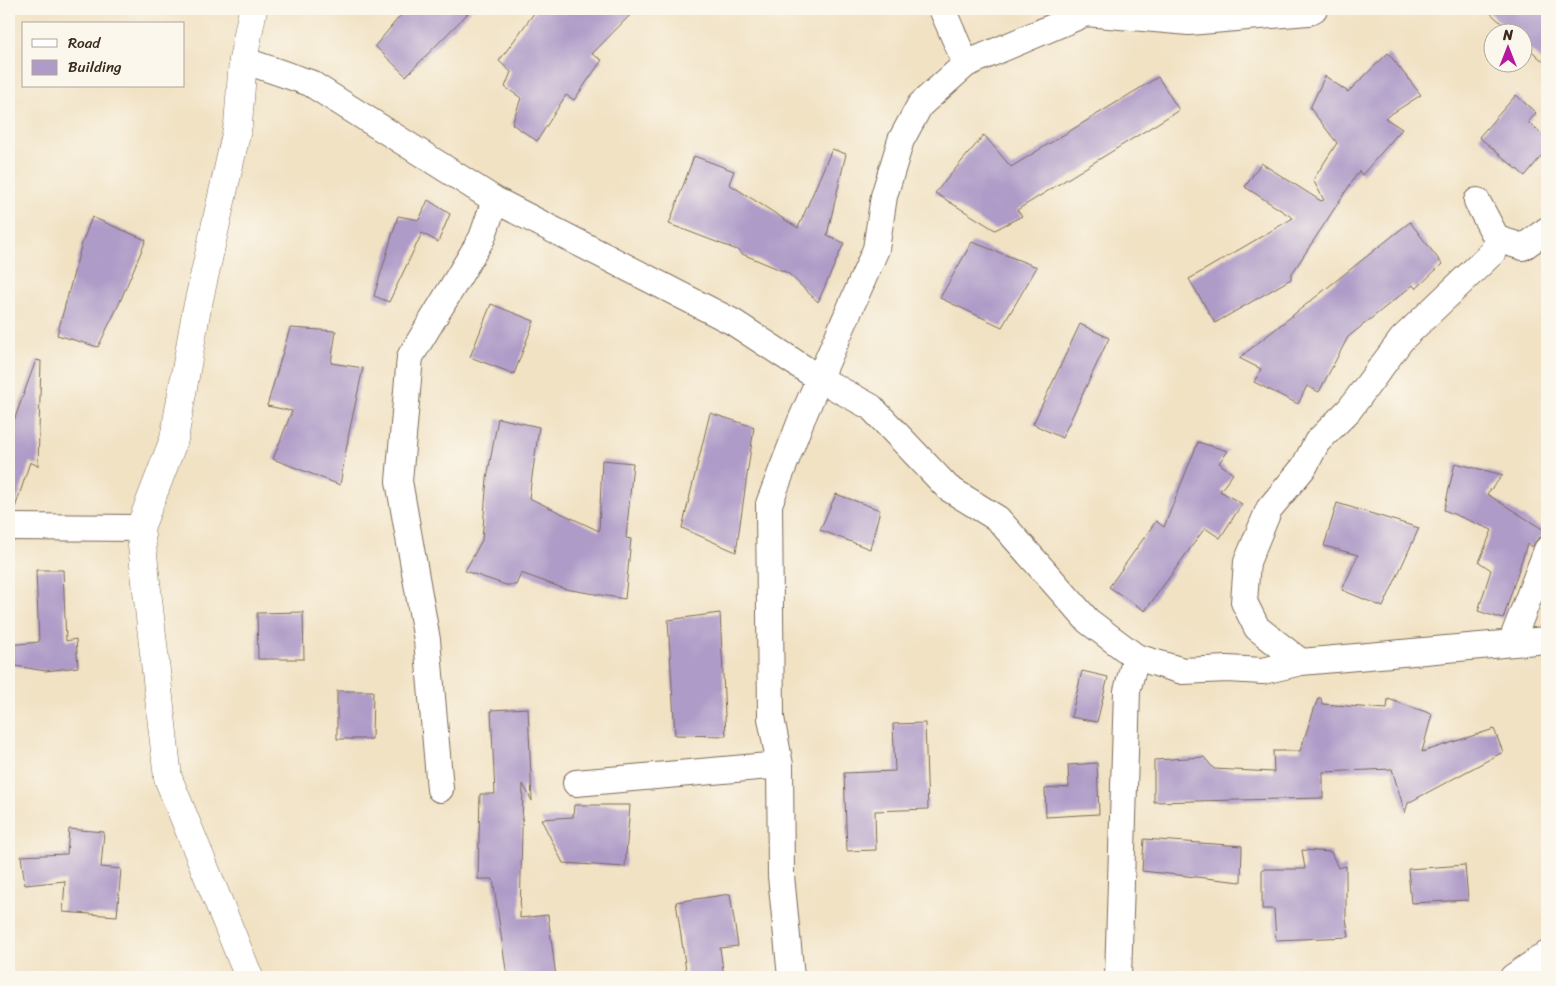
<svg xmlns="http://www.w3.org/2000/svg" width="1556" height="986" font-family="Sriracha,sans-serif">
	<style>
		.building { fill: #af9bc8 }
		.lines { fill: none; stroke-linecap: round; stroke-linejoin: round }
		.minor-casing { stroke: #7b6a58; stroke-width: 28 }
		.tertiary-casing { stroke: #7b6a58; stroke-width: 29 }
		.minor { stroke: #fff; stroke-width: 26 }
		.tertiary { stroke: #fff; stroke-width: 28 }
	</style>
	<rect width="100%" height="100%" fill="#fbf7ec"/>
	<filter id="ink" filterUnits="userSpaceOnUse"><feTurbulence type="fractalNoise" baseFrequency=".02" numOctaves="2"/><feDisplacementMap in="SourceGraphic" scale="10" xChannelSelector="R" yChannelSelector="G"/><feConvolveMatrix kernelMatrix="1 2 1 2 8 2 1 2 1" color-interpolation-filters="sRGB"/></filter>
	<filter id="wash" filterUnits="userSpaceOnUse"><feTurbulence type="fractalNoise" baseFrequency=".0096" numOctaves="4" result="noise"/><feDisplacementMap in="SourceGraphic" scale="20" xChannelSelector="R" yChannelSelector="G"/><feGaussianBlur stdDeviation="1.12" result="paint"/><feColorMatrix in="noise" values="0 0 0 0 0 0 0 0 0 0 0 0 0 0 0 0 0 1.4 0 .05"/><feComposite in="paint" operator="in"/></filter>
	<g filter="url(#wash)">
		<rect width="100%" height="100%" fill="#f1e2c4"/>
		<g id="blocks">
			<!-- building -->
			<path class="building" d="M 406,9 L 472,9 L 406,76 L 375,46 Z
				M 537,9 L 636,9 L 592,54 L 602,60 L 574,100 L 566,95 L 537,141 L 512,124 L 521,98 L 505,87 L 511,72 L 499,61 Z
				M 1486,9 L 1547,9 L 1547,65 L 1524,44 L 1524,32 L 1511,32 Z
				M 1388,53 L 1421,95 L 1385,118 L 1402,129 L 1362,175 L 1359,171 L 1291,275 L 1291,279 L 1215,323 L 1189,279 L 1293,218 L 1245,187 L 1261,163 L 1321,201 L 1324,200 L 1313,180 L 1337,143 L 1310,108 L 1325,76 L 1348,92 Z
				M 1158,77 L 1179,110 L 1017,210 L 1022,216 L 995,230 L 935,193 L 984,135 L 1011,167 Z
				M 1516,95 L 1536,113 L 1528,122 L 1547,138 L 1547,149 L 1525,176 L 1479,137 Z
				M 832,149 L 846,154 L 827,235 L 844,243 L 818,302 L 788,273 L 740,253 L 740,251 L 669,224 L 694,156 L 734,171 L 729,184 L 798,228 Z
				M 428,200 L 450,214 L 438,242 L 422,233 L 389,302 L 374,296 L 398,216 L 419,220 Z
				M 92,217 L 146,240 L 119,304 L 98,347 L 57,335 L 82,243 Z
				M 1410,222 L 1442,264 L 1416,289 L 1413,285 L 1348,337 L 1319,392 L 1307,386 L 1298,404 L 1254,382 L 1261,369 L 1239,358 Z
				M 972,242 L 1037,267 L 1002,327 L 940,298 Z
				M 491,304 L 534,321 L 514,374 L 470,357 Z
				M 1080,324 L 1109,338 L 1062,438 L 1033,424 Z
				M 290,328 L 336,331 L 331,363 L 363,368 L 349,433 L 340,485 L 273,459 L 292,411 L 267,406 Z
				M 36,360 L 41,361 L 38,466 L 30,462 L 14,511 L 9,510 L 9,434 Z
				M 710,413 L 754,427 L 736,552 L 682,528 Z
				M 498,418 L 539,427 L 529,498 L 599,531 L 602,460 L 633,463 L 626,538 L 631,539 L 625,599 L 565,589 L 521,573 L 516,585 L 506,585 L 465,571 L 482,540 L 487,478 Z
				M 1198,442 L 1228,451 L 1219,463 L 1233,474 L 1220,491 L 1242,504 L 1220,538 L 1205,528 L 1145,611 L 1109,587 L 1156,521 L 1164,527 Z
				M 1455,463 L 1503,475 L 1487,494 L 1547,532 L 1547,535 L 1538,538 L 1532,547 L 1527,544 L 1503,619 L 1478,611 L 1491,570 L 1479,562 L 1492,530 L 1444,510 Z
				M 836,494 L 880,510 L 870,549 L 820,530 Z
				M 1337,503 L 1419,528 L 1383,607 L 1342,590 L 1358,555 L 1324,546 Z
				M 36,570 L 63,570 L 66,641 L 76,639 L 78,667 L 46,671 L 9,665 L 9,645 L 39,642 Z
				M 303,612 L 304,659 L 258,659 L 257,613 Z
				M 720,613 L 726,736 L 675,735 L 668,620 Z
				M 1082,671 L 1108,677 L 1097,722 L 1071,717 Z
				M 337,691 L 373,691 L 372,739 L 337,739 Z
				M 1318,698 L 1321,698 L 1322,704 L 1387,709 L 1388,699 L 1432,714 L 1422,752 L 1494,729 L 1503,752 L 1408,803 L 1405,813 L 1392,769 L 1323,772 L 1323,798 L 1154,802 L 1154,760 L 1204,757 L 1214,769 L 1274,772 L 1273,751 L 1300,751 Z
				M 528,708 L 532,801 L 523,784 L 520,918 L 548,915 L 556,977 L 507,977 L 493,879 L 478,879 L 480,794 L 495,794 L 491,710 Z
				M 925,723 L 928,809 L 875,811 L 876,850 L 847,851 L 844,773 L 895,771 L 893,724 Z
				M 1097,763 L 1099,814 L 1046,817 L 1045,789 L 1069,787 L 1068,765 Z
				M 574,805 L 630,805 L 625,867 L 563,863 L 541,819 L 573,817 Z
				M 69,829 L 104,832 L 101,867 L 121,869 L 117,916 L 63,912 L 65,881 L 25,885 L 21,856 L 67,854 Z
				M 1144,839 L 1242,846 L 1241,882 L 1142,871 Z
				M 1302,850 L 1331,852 L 1338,868 L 1346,866 L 1346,918 L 1349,937 L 1276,940 L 1274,909 L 1262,909 L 1262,869 L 1305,869 Z
				M 1465,865 L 1468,900 L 1411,903 L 1408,869 Z
				M 730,894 L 738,946 L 720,948 L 724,977 L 687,977 L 676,902 Z"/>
		</g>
	</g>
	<g filter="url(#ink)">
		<use href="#blocks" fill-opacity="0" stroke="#7b6a58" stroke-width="1"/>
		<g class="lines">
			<defs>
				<path id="minor" d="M 942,9 L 966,64
					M 243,60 L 310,83 L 495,200 L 733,322 L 820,379 L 871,407 L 948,488 L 998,519 L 1088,621 L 1136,657 L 1183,671 L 1227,669 L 1263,671 L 1301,662 L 1547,640
					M 1497,239 L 1523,247 L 1547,230
					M 9,527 L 140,528
					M 1511,643 L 1547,550
					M 1301,662 L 1257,628 L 1244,602 L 1247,562 L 1269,509 L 1304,467 L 1317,442 L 1349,410 L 1402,339 L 1493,252 L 1497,239 L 1477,201
					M 576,783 L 780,765
					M 440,789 L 427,640 L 399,481 L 410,357 L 482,238 L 495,200
					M 791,977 L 781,876 L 780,765 L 771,718 L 769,504 L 800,423 L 876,249 L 884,196 L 901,140 L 920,105 L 966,64 L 1086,13 L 1189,22 L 1308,12 L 1314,9
					M 1118,977 L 1127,691 L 1136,657
					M 1513,977 L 1547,954"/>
				<path id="tertiary" d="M 249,977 L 168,778 L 140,528 L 174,439 L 196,313 L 238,125 L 243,60 L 253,9"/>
			</defs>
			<!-- minor casing -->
			<use href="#minor" class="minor-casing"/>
			<!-- tertiary casing -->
			<use href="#tertiary" class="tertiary-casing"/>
			<!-- minor -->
			<use href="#minor" class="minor"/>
			<!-- tertiary -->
			<use href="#tertiary" class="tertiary"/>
		</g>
	</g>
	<!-- margin -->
	<rect width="1556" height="986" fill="none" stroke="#fbf7ec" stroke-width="30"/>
	<!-- legend -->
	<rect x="22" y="22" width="162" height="65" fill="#fbf7ec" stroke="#aea59a"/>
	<rect x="32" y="39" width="25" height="8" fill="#ffffff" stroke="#aea59a"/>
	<text x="68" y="48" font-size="15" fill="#3b2a1e">Road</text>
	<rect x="32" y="60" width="25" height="15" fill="#af9bc8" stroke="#aea59a"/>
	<text x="68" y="72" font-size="15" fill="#3b2a1e">Building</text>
	<!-- north arrow -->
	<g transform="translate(1508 48)"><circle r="24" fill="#fbf7ec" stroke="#aea59a"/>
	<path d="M0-4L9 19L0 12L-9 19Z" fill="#b5179e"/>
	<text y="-8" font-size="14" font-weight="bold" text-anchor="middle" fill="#3b2a1e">N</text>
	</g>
</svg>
